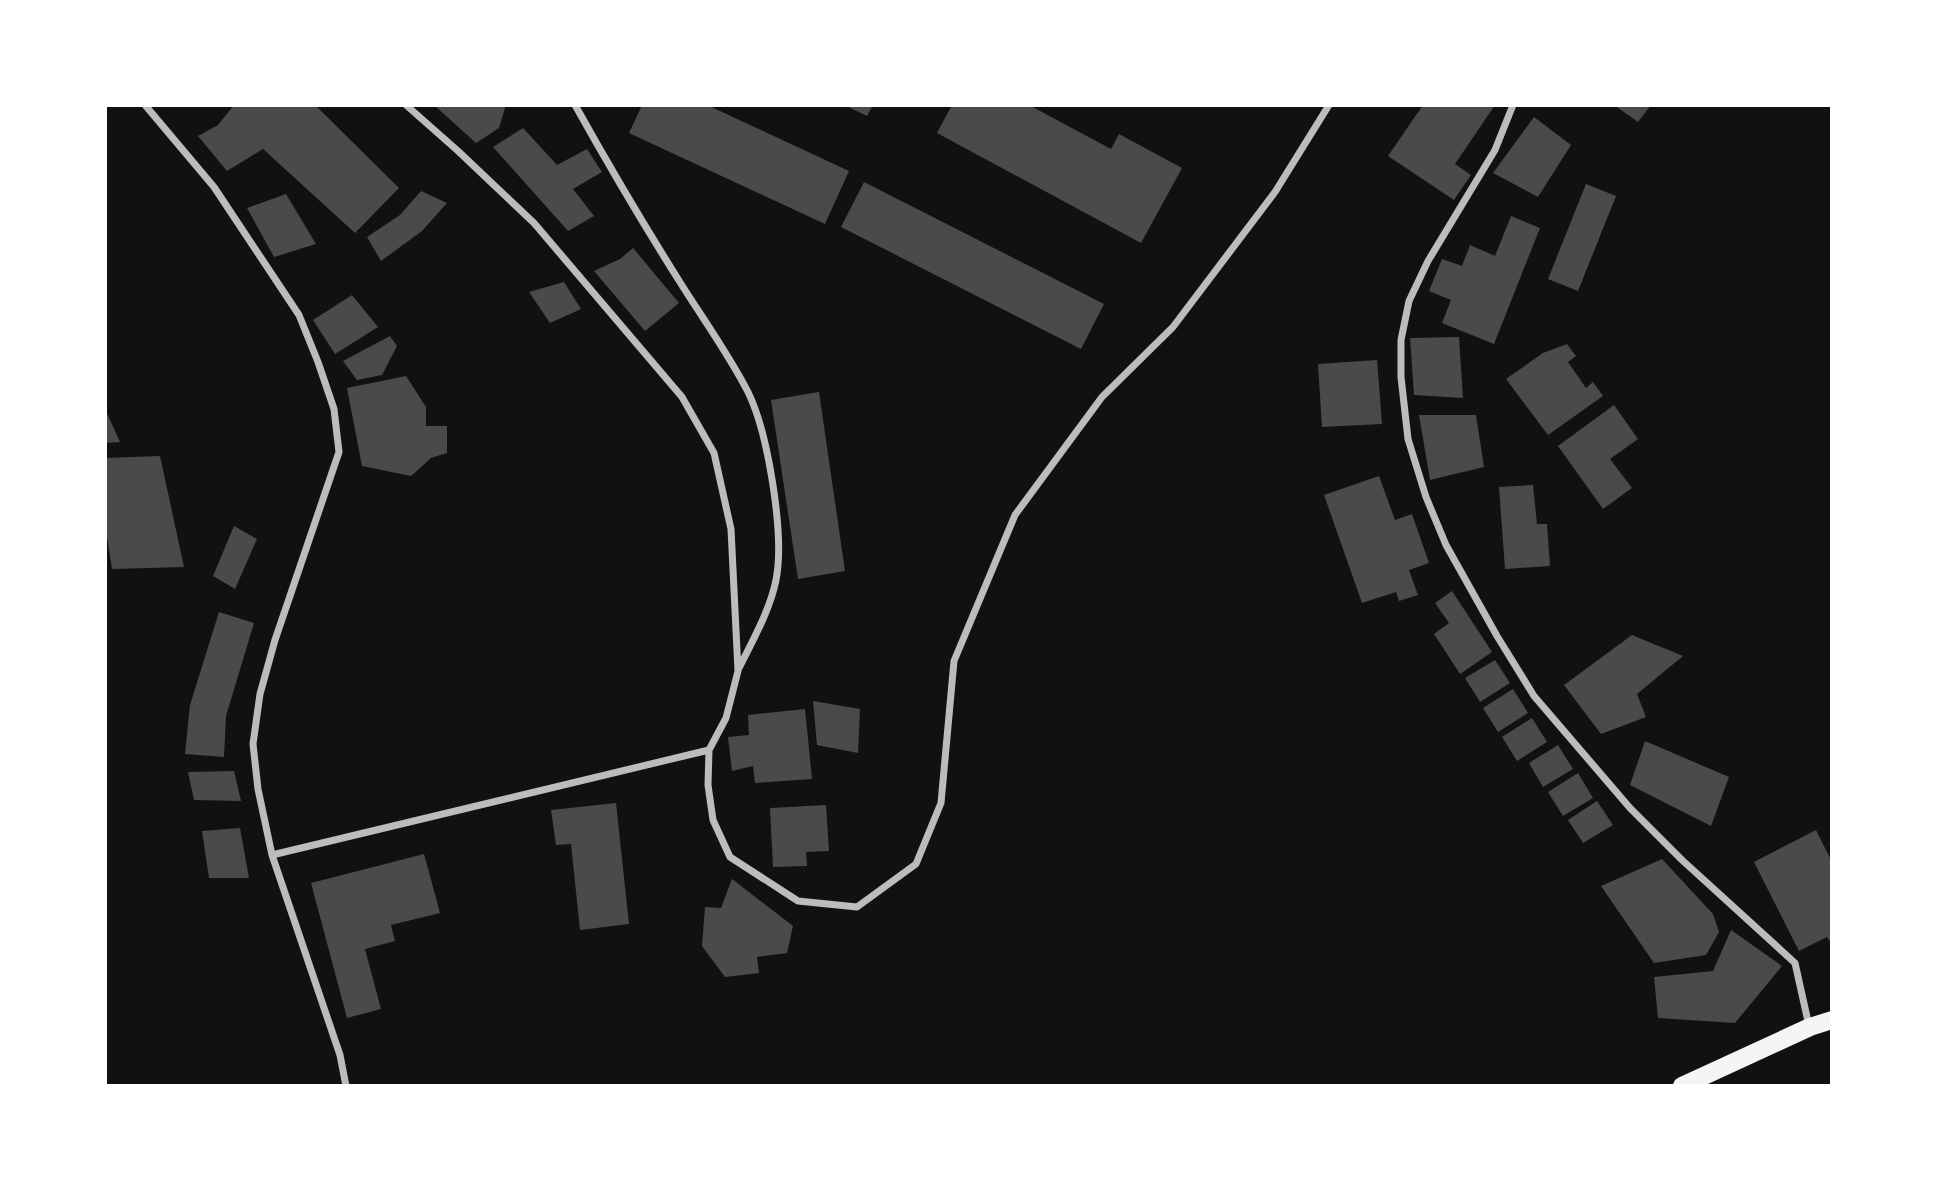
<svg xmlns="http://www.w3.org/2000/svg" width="1937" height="1191" font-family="'DM Sans',sans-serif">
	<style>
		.building { fill: #4a4a4a }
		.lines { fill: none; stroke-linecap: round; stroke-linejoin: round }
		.minor { stroke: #bcbcbc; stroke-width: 7 }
		.primary { stroke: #f5f5f5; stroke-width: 18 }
	</style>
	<rect width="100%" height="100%" fill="#111"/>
	<!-- building -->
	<path class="building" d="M 234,105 L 315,105 L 399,188 L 355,233 L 263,149 L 227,171 L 198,136 L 218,125 Z
		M 434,105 L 506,105 L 499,128 L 476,143 Z
		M 642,105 L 707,105 L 849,171 L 825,224 L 629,133 Z
		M 844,105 L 873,105 L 867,116 Z
		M 952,105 L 1029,105 L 1111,149 L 1119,134 L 1182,168 L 1141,243 L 937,133 Z
		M 1423,105 L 1495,105 L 1455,164 L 1471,175 L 1454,200 L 1388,156 Z
		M 1614,105 L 1651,105 L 1638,122 Z
		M 1534,117 L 1571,145 L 1538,197 L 1493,173 Z
		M 523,128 L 557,165 L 587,149 L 602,172 L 573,189 L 594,216 L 568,231 L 493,147 Z
		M 864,182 L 1104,304 L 1081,349 L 841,227 Z
		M 1586,184 L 1616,196 L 1578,291 L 1548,279 Z
		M 421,191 L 447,203 L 422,231 L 381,261 L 367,237 L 400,215 Z
		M 286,194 L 316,244 L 274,257 L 247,208 Z
		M 1511,216 L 1540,228 L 1494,344 L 1442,323 L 1451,300 L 1429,291 L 1442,259 L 1462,266 L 1470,245 L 1495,256 Z
		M 633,248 L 679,303 L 645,331 L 594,271 L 620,259 Z
		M 564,282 L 581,309 L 550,323 L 529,292 Z
		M 352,295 L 378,327 L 335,354 L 313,320 Z
		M 390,336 L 397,346 L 382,375 L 357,380 L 343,361 Z
		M 1459,337 L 1463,398 L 1414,395 L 1410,338 Z
		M 1567,344 L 1576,356 L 1568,362 L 1586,388 L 1593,382 L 1603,396 L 1548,435 L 1506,379 L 1543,353 Z
		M 1377,360 L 1382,424 L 1322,427 L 1318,364 Z
		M 406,376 L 426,407 L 426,426 L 447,426 L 447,453 L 431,458 L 411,476 L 362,466 L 347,388 Z
		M 819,392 L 845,571 L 798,579 L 771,400 Z
		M 1614,405 L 1638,439 L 1610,459 L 1632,488 L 1603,509 L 1558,446 Z
		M 105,409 L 120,442 L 105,443 Z
		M 1419,415 L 1476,415 L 1484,467 L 1430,480 Z
		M 160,456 L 184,567 L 112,569 L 105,524 L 105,458 Z
		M 1379,476 L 1395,520 L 1412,514 L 1429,563 L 1409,570 L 1418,595 L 1399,601 L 1396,592 L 1362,603 L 1324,495 Z
		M 1533,485 L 1537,524 L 1547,524 L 1550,566 L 1505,569 L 1499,487 Z
		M 234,526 L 257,539 L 235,589 L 213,576 Z
		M 1452,591 L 1492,652 L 1460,674 L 1434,634 L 1449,623 L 1435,603 Z
		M 219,612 L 254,623 L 226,716 L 224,757 L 185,754 L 190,705 Z
		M 1632,635 L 1683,656 L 1637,694 L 1646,717 L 1601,734 L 1564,685 Z
		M 1495,660 L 1510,683 L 1480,702 L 1465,678 Z
		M 1513,689 L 1528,713 L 1498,732 L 1483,708 Z
		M 813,701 L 860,709 L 858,753 L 817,745 Z
		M 805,709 L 812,779 L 755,783 L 753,766 L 732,771 L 728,737 L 749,735 L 748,715 Z
		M 1532,718 L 1547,742 L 1517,761 L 1502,737 Z
		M 1645,741 L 1729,777 L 1711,826 L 1630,785 Z
		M 1558,745 L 1573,769 L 1543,787 L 1529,763 Z
		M 234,771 L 241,801 L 194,800 L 188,772 Z
		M 1578,773 L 1593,798 L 1563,816 L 1548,792 Z
		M 1597,801 L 1613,825 L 1583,843 L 1568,820 Z
		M 616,803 L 629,924 L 580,930 L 571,844 L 556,845 L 551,810 Z
		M 826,805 L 829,851 L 806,852 L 807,866 L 773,867 L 770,808 Z
		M 240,828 L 249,878 L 209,878 L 202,831 Z
		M 1816,830 L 1832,862 L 1832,944 L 1827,937 L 1799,951 L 1754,862 Z
		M 424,854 L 440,913 L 391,925 L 395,941 L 365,949 L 381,1009 L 347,1018 L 311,883 Z
		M 1662,859 L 1713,914 L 1719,932 L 1706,955 L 1654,963 L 1601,886 Z
		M 732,879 L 793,926 L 787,953 L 757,957 L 759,973 L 725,977 L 702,946 L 705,907 L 721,908 Z
		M 1731,930 L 1782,966 L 1735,1023 L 1658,1018 L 1654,977 L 1713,971 Z"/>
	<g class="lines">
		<!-- minor -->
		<path class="minor" d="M 145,105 L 214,187 L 299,315 L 318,362 L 334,409 L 339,452 L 275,640 L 260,694 L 253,744 L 258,789 L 272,855 L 340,1055 L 346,1086
			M 406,105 L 458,151 L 534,223 L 682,397 L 714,453 L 731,529 L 738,671 L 726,718 L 709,750 L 708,785 L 713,820 L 730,857 L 798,901 L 857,907 L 916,864 L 941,803 L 954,661 L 1015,515 L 1102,397 L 1173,327 L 1275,192 L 1329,105
			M 575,105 C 608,164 642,222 678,279 C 701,316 728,353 748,392 C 768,433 785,535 776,580 C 770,610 753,640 739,668
			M 1513,105 L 1495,150 L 1428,261 L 1409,301 L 1401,340 L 1401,377 L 1408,439 L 1426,497 L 1446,545 L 1497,636 L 1534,696 L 1630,808 L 1682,860 L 1795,963 L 1809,1026
			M 272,855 L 709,750"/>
		<!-- primary -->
		<path class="primary" d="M 1682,1086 L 1810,1027 L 1832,1020"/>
	</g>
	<!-- border -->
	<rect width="1937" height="1191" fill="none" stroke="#ffffff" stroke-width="214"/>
</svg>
